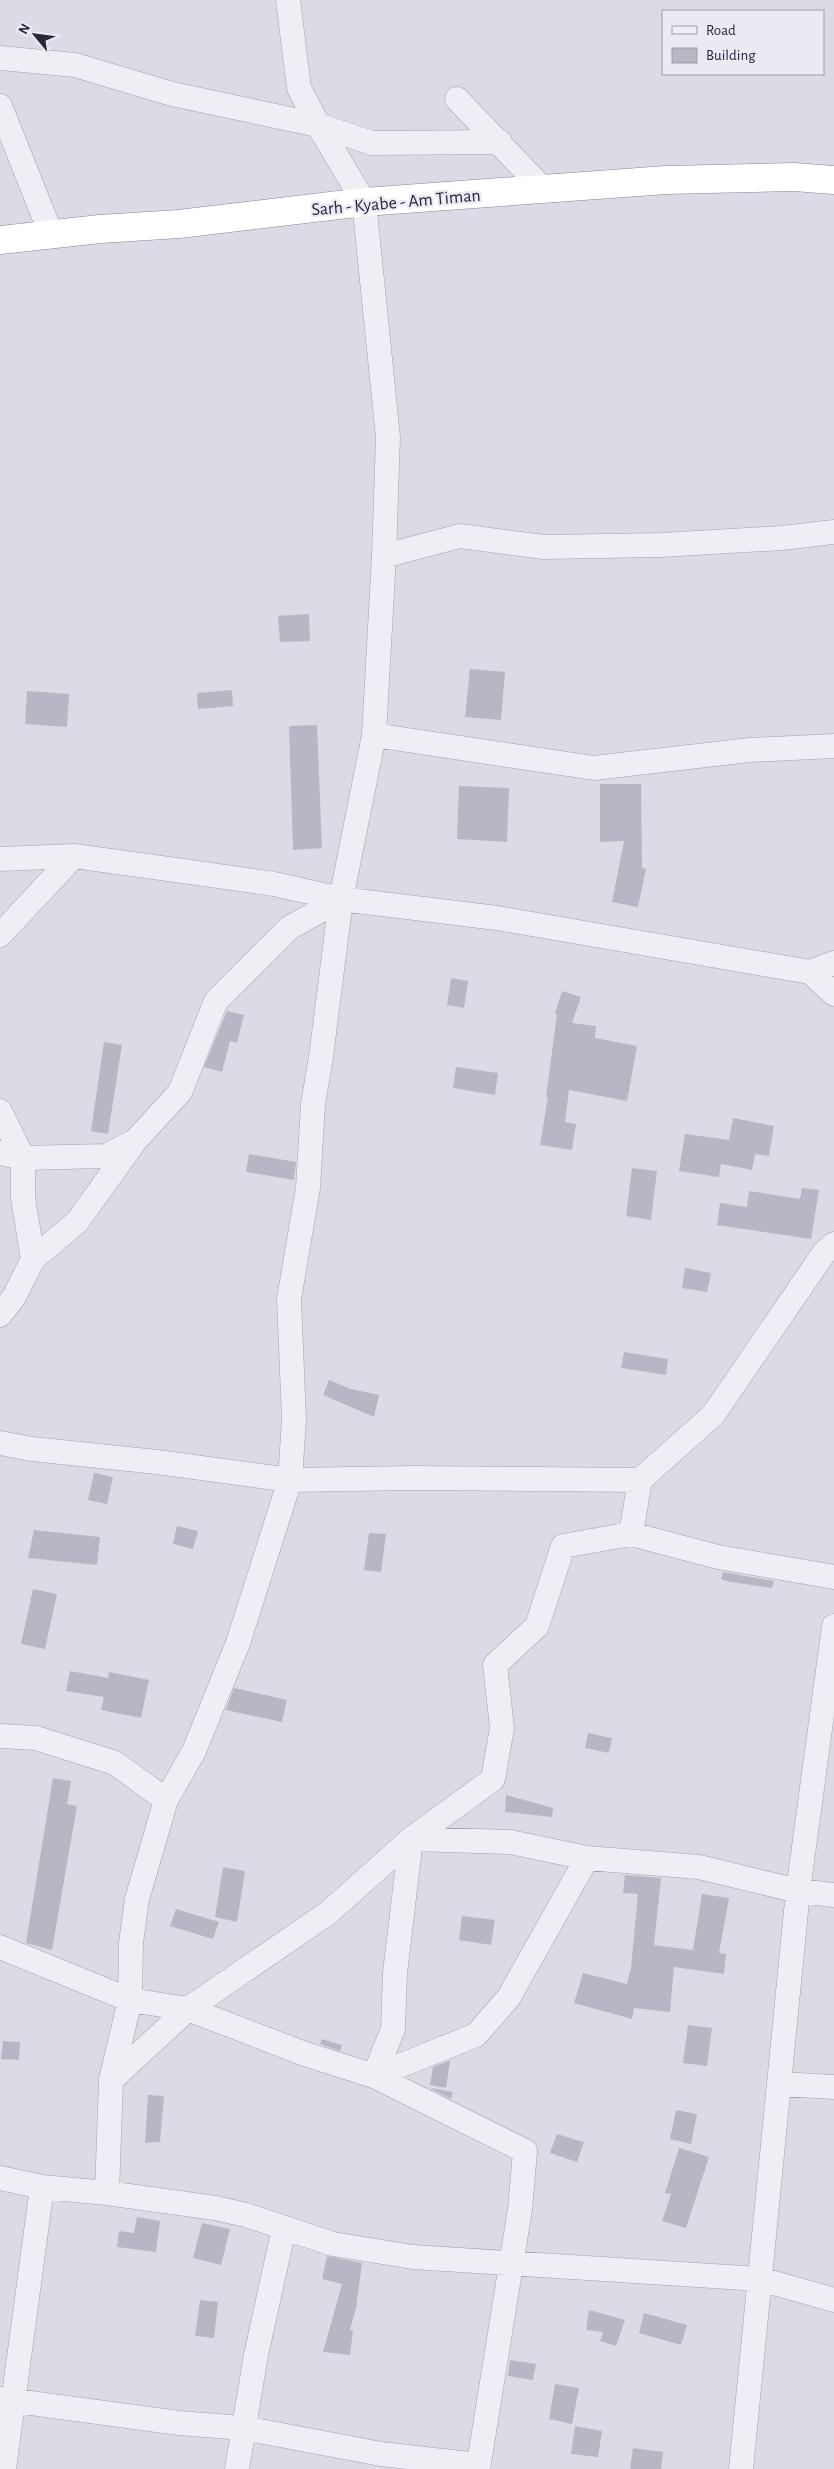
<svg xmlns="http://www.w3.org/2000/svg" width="834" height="2469" viewBox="0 0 834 2469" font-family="'Alegreya Sans',sans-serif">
  <rect width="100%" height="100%" fill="#dcdbe5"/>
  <path fill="#b7b6c5" d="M309 614 310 641 280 642 278 616Z
    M470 669 505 672 501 720 465 717Z
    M232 690 233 706 198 709 197 693Z
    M27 691 69 694 67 727 25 724Z
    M317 725 322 848 293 850 289 726Z
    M600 784H641L642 868 646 869 638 907 612 902 624 841 600 842Z
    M459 786 509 788 507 842 457 839Z
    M451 978 468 981 464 1008 447 1005Z
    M562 991 581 997 572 1023 596 1026 595 1038 637 1046 627 1101 569 1090 565 1122 576 1124 572 1150 540 1145 548 1097H546L557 1014 555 1013Z
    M227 1011 244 1015 237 1043 230 1041 222 1072 204 1067Z
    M104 1042 122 1045 108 1134 91 1131Z
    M456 1067 498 1073 495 1095 453 1088Z
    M733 1118 774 1126 769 1156 755 1154 752 1170 721 1164 719 1177 679 1171 685 1134 729 1140Z
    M249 1154 296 1162 294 1180 246 1172Z
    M632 1168 657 1171 651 1220 626 1216Z
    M802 1188 819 1190 811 1239 717 1225 720 1203 747 1207 749 1191 800 1199Z
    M685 1268 711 1273 707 1292 682 1288Z
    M624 1352 668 1359 666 1375 621 1368Z
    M329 1380 351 1389 379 1395 374 1417 323 1395Z
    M94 1473 113 1477 107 1504 88 1500Z
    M177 1526 198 1531 193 1549 173 1544Z
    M34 1530 100 1537 97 1565 28 1558Z
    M369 1533 386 1534 381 1572 364 1570Z
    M723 1572 774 1581 772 1588 730 1582 721 1579Z
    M33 1589 57 1594 45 1649 21 1644Z
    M70 1671 108 1678 109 1672 149 1680 141 1718 101 1710 104 1697 66 1691Z
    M234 1688 287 1700 282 1722 226 1710Z
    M588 1733 612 1738 609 1753 585 1748Z
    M53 1778 71 1781 67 1804 77 1806 52 1950 26 1943Z
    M506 1795 553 1808 552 1817 505 1812Z
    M223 1867 245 1871 237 1922 215 1917Z
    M625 1875 661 1878 654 1945 693 1950 702 1894 729 1898 719 1953 726 1954 724 1974 674 1967 670 2012 634 2008 632 2019 574 2003 583 1973 627 1984 631 1968 638 1894 623 1893Z
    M176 1909 219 1922 213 1939 170 1926Z
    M462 1916 495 1920 491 1945 459 1940Z
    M688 2025 712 2028 707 2066 683 2063Z
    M322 2039 342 2045 340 2051 320 2044Z
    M3 2041 20 2042 19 2060 1 2059Z
    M448 2061H450L446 2088 430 2085 433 2067Z
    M431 2088 453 2092 451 2099 431 2089Z
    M148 2095 164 2096 160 2142 145 2143Z
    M676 2110 697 2114 691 2144 670 2139Z
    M557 2134 584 2142 577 2162 550 2153Z
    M679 2148 709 2157 686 2228 662 2221 671 2194 665 2193Z
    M137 2217 160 2221 156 2252 117 2247 119 2231 134 2233Z
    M202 2223 230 2229 221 2265 193 2258Z
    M327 2256 362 2263 356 2308 350 2330 353 2331 350 2355 323 2352 342 2284 322 2279Z
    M200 2300 218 2302 214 2338 195 2336Z
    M589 2310 625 2320 616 2346 600 2341 603 2332 586 2330Z
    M644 2313 687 2325 681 2345 639 2333Z
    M510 2360 536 2364 533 2380 508 2376Z
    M555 2384 579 2388 572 2424 549 2419Z
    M575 2426 602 2431 598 2457 571 2454Z
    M633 2448 663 2452 661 2469H630Z"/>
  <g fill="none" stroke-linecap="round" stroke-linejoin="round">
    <defs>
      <path id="minor" d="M288 0 299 88 318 125 372 143 500 142
        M0 58 75 65 172 94 318 125 364 202 388 437 384 556 374 735 341 899 321 1057 313 1104 308 1188 289 1299 294 1419 290 1480 238 1643 194 1751 166 1800 137 1899 131 1943 130 2000 111 2080 107 2193
        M457 99 544 190
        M0 106 51 234
        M384 556 460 536 544 547 661 545 782 538 834 532
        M374 735 594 768 750 750 834 746
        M0 859 74 856 183 871 274 884 341 899 497 918 810 972 834 963
        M0 935 74 856
        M810 972 834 994
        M0 1111 23 1158V1198L33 1259 14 1297 0 1315
        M0 1153 23 1158 106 1156 135 1141 180 1092 216 1001 289 928 341 899
        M33 1259 77 1222 133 1144
        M0 1443 32 1449 157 1462 290 1480 413 1478 640 1480 713 1415 824 1253 834 1244
        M631 1534 640 1480
        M0 1736 36 1738 115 1763 166 1800
        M0 1947 130 2000 188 2009 305 2054 374 2076 525 2151 520 2209 478 2469
        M374 2076 393 2029 395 1973 411 1839 510 1842 587 1858 699 1867 798 1891 834 1895
        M374 2076 476 2035 509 1997 587 1858
        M111 2080 188 2009 328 1913 411 1839 493 1779 502 1728 495 1665 537 1626 563 1546 631 1534 718 1557 834 1577
        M780 2084 834 2087
        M0 2178 42 2187 107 2193 215 2208 246 2215 333 2244 413 2257 760 2279 834 2300
        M0 2399 179 2423 243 2428 381 2454 478 2465
        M4 2469 42 2187
        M237 2469 256 2355 284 2228
        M741 2469 798 1891 834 1626"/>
      <path id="highway" d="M0 240 100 229 179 224 364 202 666 180 794 177 834 180"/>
    </defs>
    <use href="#minor" stroke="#a2a1af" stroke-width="25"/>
    <use href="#highway" stroke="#84839b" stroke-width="29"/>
    <use href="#minor" stroke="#eeeef4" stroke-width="24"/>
    <use href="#highway" stroke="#fff" stroke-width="28"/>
  </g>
  <g text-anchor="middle" stroke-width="4.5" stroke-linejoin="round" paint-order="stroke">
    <g font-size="18" fill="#27263b" stroke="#ebeaf3">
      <text transform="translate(396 202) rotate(-5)" y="6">Sarh - Kyabe - Am Timan</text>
    </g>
  </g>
  <rect x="662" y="10" width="162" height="65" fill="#ebeaf3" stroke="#9d9ca9"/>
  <rect x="672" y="26" width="25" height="8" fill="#eeeef4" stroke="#9d9ca9"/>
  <text x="706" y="35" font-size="15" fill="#27263b">Road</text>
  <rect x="672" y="48" width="25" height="15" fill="#b7b6c5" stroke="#9d9ca9"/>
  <text x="706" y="60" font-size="15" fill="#27263b">Building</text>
  <g transform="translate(35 35) rotate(299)" stroke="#ebeaf3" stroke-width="4" paint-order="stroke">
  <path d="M0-4L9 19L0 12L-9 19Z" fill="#27263b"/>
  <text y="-8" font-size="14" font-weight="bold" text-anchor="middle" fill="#27263b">N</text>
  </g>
</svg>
